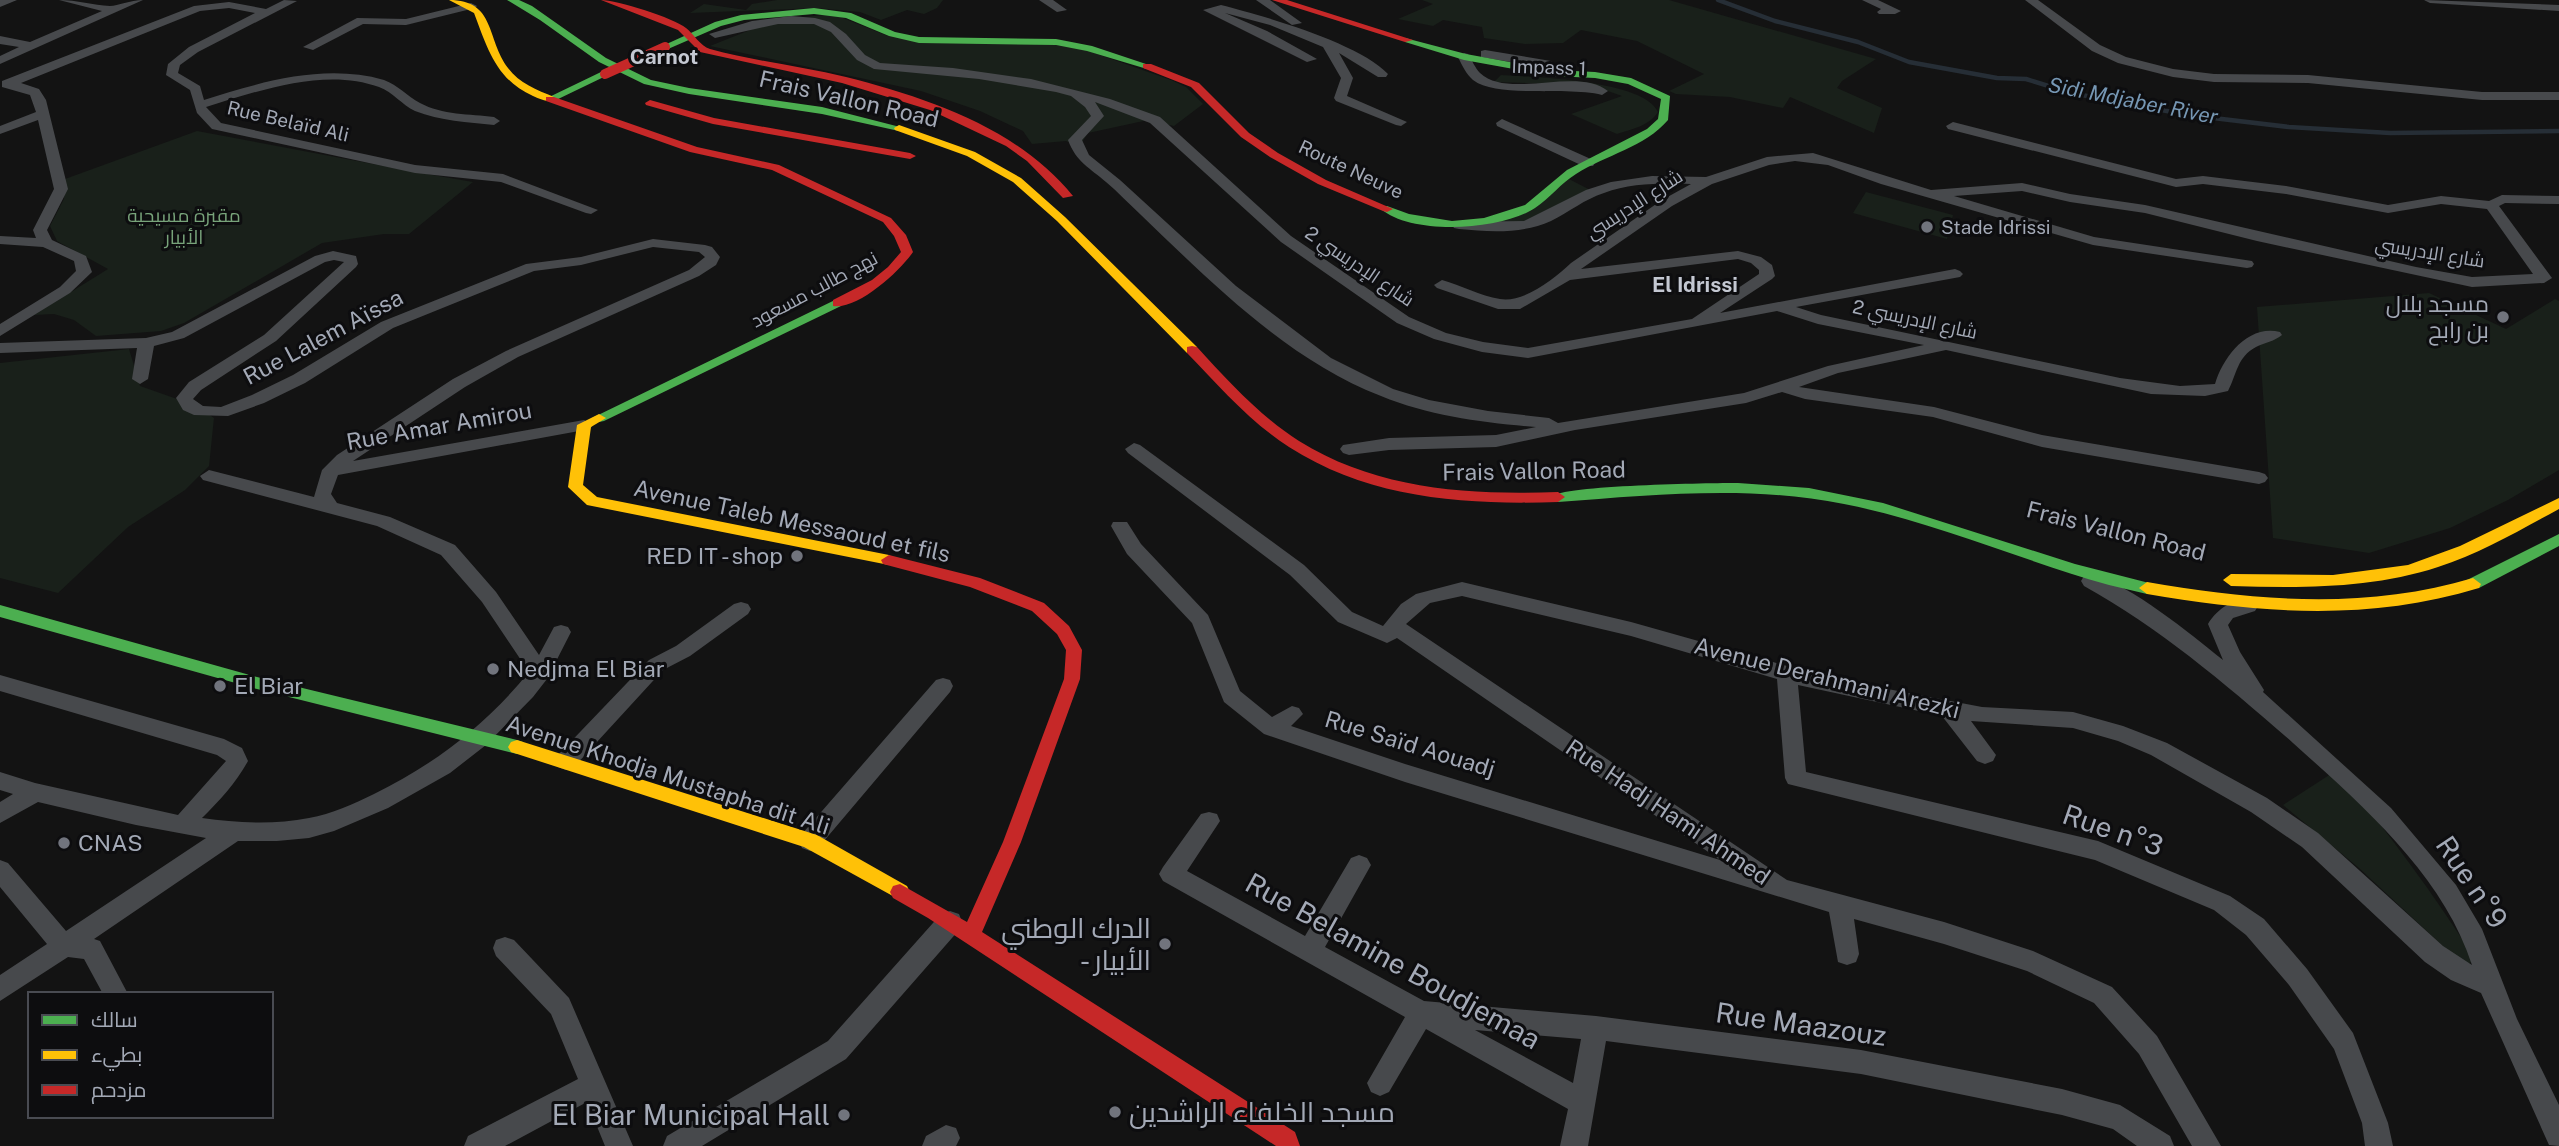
<svg xmlns="http://www.w3.org/2000/svg" width="2559" height="1146" viewBox="0 0 2559 1146" font-family="'Public Sans',Cairo,sans-serif">
  <rect width="100%" height="100%" fill="#131313"/>
  <path fill="#19201a" d="M777 0H943L937 8 924 14 907 10 881 20 860 12 817 8 690 13 704 4 746 10 752 4Z
    M1422 0H1669L1876 59 1842 81 1837 88 1882 108 1874 133 1790 97 1783 108 1730 97 1676 94 1669 91 1704 74 1637 41 1581 30 1563 43 1525 44 1484 38 1482 27 1443 20 1433 26 1398 19 1433 4Z
    M833 14 888 36 1055 45 1086 50 1171 80 1186 87 1203 104 1174 126 1148 120 1088 133 1079 147 1066 141 1032 144 1023 131 980 111 921 91 710 46 775 20Z
    M1501 75C1532 77 1644 80 1658 112 1649 126 1632 129 1617 134L1571 114 1622 96 1591 85 1494 82Z
    M197 131C289 148 381 166 473 182L409 234H384L322 243 184 323 161 331 96 336 74 320 54 314 34 315 108 269 57 241 50 226 64 199 65 179Z
    M1569 179 1594 192 1534 222 1492 225Z
    M1866 192 1953 215 1947 239 1853 213Z
    M2429 293 2506 329 2555 299 2559 301V470L2508 500 2450 528 2369 553 2273 538 2257 307Z
    M129 349 140 386 197 406 214 418 209 466 185 490 128 527 58 593 0 578V363Z
    M2337 770C2387 831 2433 893 2475 959L2467 965 2460 962 2359 868 2283 805Z"/>
  <g fill="none" stroke-linecap="round" stroke-linejoin="round">
    <path stroke="#262e36" stroke-width="4.5" d="M1718 0 1775 21 1858 42 1909 62 1997 78 2026 79 2071 93 2188 115 2289 127 2390 133 2559 131"/>
    <path fill="#47494c" fill-rule="evenodd" d="M0 0H17L0 7Z
      M59 0C77 0 93 5 110 6 118 6 130 0 143 0L0 64V56L19 47 0 44V36L30 42 102 11Z
      M284 0 297 1 198 52 180 65 178 73 200 86 204 100C261 82 324 63 384 80 398 85 407 96 420 103 442 115 470 114 494 117L500 121 494 125C468 122 440 121 415 111 402 105 393 92 379 87 325 67 258 91 206 107L221 123 415 165 503 174 598 210 591 214 586 213 501 182 415 173 212 129 197 113 190 90 166 75 168 64 189 47 255 13 229 8 200 11 21 83 39 89 46 100 68 189 47 230 52 240 86 256 92 272 70 293 0 336V324L60 287 76 271 74 261 43 247 0 244V236L36 238 33 230 54 189 38 120 0 134V126L36 112 30 95 2 87V81L194 6 229 2 266 9Z
      M1039 0H1053L1067 10 1057 12Z
      M1256 0H1270L1302 23 1292 25Z
      M1862 0H1878L1901 11 1895 14H1879L1877 12 1881 9Z
      M2025 0H2038L2100 45 2126 57 2173 69 2214 74 2308 75 2482 92H2559V100H2482L2308 83 2214 82 2173 77 2118 63 2092 51Z
      M2424 0 2559 5V11L2430 3Z
      M471 3 477 6 475 8 406 25 363 24 313 50 303 47 357 18 406 19Z
      M1221 5C1264 16 1359 43 1388 74L1386 77H1378L1339 53 1353 78 1347 96 1407 122 1401 126 1396 125 1336 101 1334 98 1341 78 1323 47 1270 25 1225 13 1267 31 1317 59 1307 62 1203 10Z
      M791 16 815 18 830 22 846 34 865 55 880 63 953 68 1031 79 1110 99 1160 117 1291 236 1409 317 1446 333 1483 342 1528 348 1692 319 1759 274V270L1751 263 1738 259 1570 280 1520 309H1498L1437 288 1434 285 1442 280C1461 285 1480 296 1500 299 1524 303 1554 279 1571 263L1662 200 1691 184C1662 183 1631 183 1604 193 1585 199 1569 212 1551 221 1522 234 1490 232 1459 229L1454 228 1452 225 1454 222 1524 221 1586 190 1611 182 1652 176 1706 177 1767 157 1813 153 1931 190 2022 183 2070 194 2145 205 2416 267 2472 277 2533 274 2487 209 2441 204 2388 213 2286 194 2203 184 2176 187 1948 129 1946 126 1953 122 2176 179 2203 176 2286 186 2388 205 2441 196 2489 201 2502 195 2559 196V204L2505 203 2499 206 2552 278 2544 283 2472 287 2257 241 2145 213 2070 202 2022 191 1954 196 2094 237 2252 261 2254 264 2252 267 2247 268 2093 245 1881 184 1828 165 1795 161 1769 165 1712 184 1672 206 1581 269 1738 251 1761 257 1772 265 1775 276 1772 279 1720 313 1955 269 1960 271 1963 274 1960 277 1796 307 1821 315 2120 378 2180 386 2215 384C2223 357 2248 324 2280 332L2282 335C2275 341 2264 343 2256 347 2237 357 2237 374 2228 391L2205 396 2151 394 1946 350 1838 373 1799 387 1934 407 2042 435 2259 472 2265 474 2268 478 2265 482 2259 484 2042 447 1933 417 1805 399 1782 392 1746 403 1575 430 1496 447 1389 450 1349 455 1343 453 1340 449 1343 445 1389 438 1496 435 1536 427C1484 423 1430 416 1381 396 1288 360 1212 283 1141 215 1129 204 1118 192 1106 182 1090 168 1076 162 1068 140L1091 116 1085 107 1071 96 1056 92 979 79 874 69 857 60 831 32 814 24H778L715 38 709 34 752 21ZM1095 102 1150 123 1281 242 1397 323 1434 339 1482 352 1528 358 1777 311 1818 324 1924 345 1828 366 1744 393 1558 423 1549 418 1488 411 1429 400 1393 389 1331 358 1236 286 1120 180 1089 155 1082 140 1104 116Z
      M1485 50 1551 61 1561 67 1557 76 1553 77 1547 73 1548 68 1481 57V51Z
      M1464 53 1468 54C1472 60 1475 68 1480 73 1509 100 1577 66 1608 91L1602 95C1568 86 1498 99 1473 80 1466 74 1462 65 1458 57Z
      M1502 119 1593 160 1595 163 1593 166H1583L1497 126 1496 123Z
      M653 239 705 245 712 247 720 257 716 265 699 276 518 357 465 387 353 461 584 420 593 425 590 429 338 475 331 494 337 503 390 517 455 545 496 592 539 655 554 627 561 625 568 627 571 632 547 679 533 697 486 745 450 773 388 808 334 831 309 838 277 841H238L94 939 100 941 128 994H103L84 959 68 957 0 1001V975L47 944 0 887V860L8 863 66 931 206 838 136 825 38 802 0 823V802L13 794 0 790V772L35 783 178 815 226 761 217 755 0 691V675L224 739 242 748 248 761C236 783 220 800 202 818 237 823 274 825 309 818 332 814 353 804 374 794 435 764 486 725 529 672L482 602 441 555 377 526 203 480 200 476 209 470 314 497 322 470 337 455 453 379 506 351 689 270 705 257 699 252 653 247 581 265 534 271 393 328 305 383 264 403 228 416 194 415 183 410 176 398 189 382 264 335 344 262 334 260 325 262 184 338 154 346 148 379 140 384 132 379 137 348 0 353V343L146 338 172 332 315 256 333 251 356 256 358 264 356 267 276 341 201 390 193 399 203 406 221 407 252 395 293 375 381 322 526 264 581 257Z
      M1134 443 1140 445 1304 565 1352 612 1383 626 1401 604 1416 594 1462 582 1631 622 1787 666 1872 686 1982 707 2073 712 2123 726 2167 743 2267 798 2318 833 2443 946 2472 965C2443 875 2362 805 2293 743 2227 685 2161 629 2084 586L2081 581 2084 576 2091 574C2133 586 2189 633 2223 660L2208 624C2217 609 2236 595 2255 601L2258 606 2255 611 2233 618 2228 625 2240 652 2264 690 2263 692 2391 808 2456 885 2482 929 2517 1019 2559 1105V1146L2549 1145 2481 993 2451 980 2425 962 2302 847 2251 812 2151 755 2118 741 2073 728 1971 721 1996 755 1993 761 1985 764 1977 761 1942 716 1798 685 1806 772 2098 841 2230 896 2264 919 2307 969 2353 1033 2388 1123 2393 1146H2365L2362 1123 2334 1049 2289 985 2246 935 2214 910 2095 860 1788 784 1785 778 1777 679 1631 636 1462 596 1430 603 1406 624 1787 880 1944 922 2033 951 2112 987 2157 1036 2221 1146H2192L2139 1054 2094 1003 2027 971 1944 944 1854 919 1859 954 1856 962 1847 965 1838 962 1829 912 1405 782 1264 734 1224 702 1192 623 1127 554 1111 526 1113 522H1127L1141 544 1208 615 1240 691 1272 717 1292 706 1299 708 1303 714 1291 726 1405 764 1720 860 1397 638 1387 643 1338 622 1290 575 1128 453 1125 449Z
      M741 602 748 604 751 609 748 614 690 656 663 670 574 767 566 770 558 767 555 761 558 755 649 660 676 646 734 604Z
      M943 678 950 680 953 686 950 692 818 848 810 851 802 848 799 841 802 834 936 680Z
      M1209 812 1217 814 1220 821 1187 871 1305 936 1351 858 1359 855 1367 858 1371 865 1325 947 1424 1001 1596 1016 1861 1050 2062 1089 2120 1105 2170 1136 2174 1146H2137L2113 1129 2062 1115 1861 1074 1606 1041 1588 1146H1560L1568 1109 1426 1029 1389 1092 1380 1096 1371 1092 1367 1083 1405 1017 1163 881 1159 874 1163 867 1201 814ZM1475 1030 1581 1039 1573 1083Z
      M950 911 959 914 962 922 959 930 846 1059 702 1146H663L667 1136 828 1041 941 914Z
      M505 937 514 940 569 998 633 1146H605L587 1102 505 1146H464L468 1136 578 1079 551 1014 496 956 493 948 496 940Z
      M946 1125 956 1128 960 1138 956 1146H922L926 1136Z"/>
    <path fill="#4caf50" fill-rule="evenodd" d="M507 0H519L532 6 606 58 651 80 689 88 822 107 904 128 899 131 822 114 689 94 644 84 599 62 540 20Z
      M814 8 851 13 895 32 919 37 1056 39 1092 46 1152 66 1147 69 1087 51 1056 45 919 43 889 36 846 18 814 14 744 20 721 26 668 49 660 47 715 22 741 15Z
      M1405 38 1466 54 1553 70 1595 72 1631 78 1670 96 1668 120C1645 147 1606 155 1576 174 1561 183 1550 198 1535 208 1503 230 1412 236 1381 209L1387 206 1409 214 1452 221 1484 218 1525 205 1567 170 1647 129 1658 119 1661 99 1628 84 1595 78 1553 76 1464 60 1405 42Z
      M601 72 610 74 554 101 545 99Z
      M837 299 841 300V306L604 421 599 422 592 418Z
      M1738 483 1809 488 1883 503 2075 564 2153 584 2155 588 2147 594 2109 585C2020 560 1935 522 1844 504 1750 485 1653 495 1558 502L1551 497C1561 485 1712 483 1738 483Z
      M2559 534V546L2479 588H2467L2465 584 2467 580Z
      M0 605 257 677 517 740 523 742 526 747 523 752 517 754 257 689 0 617Z"/>
    <path fill="#ffc107" fill-rule="evenodd" d="M449 0C496 0 486 39 508 68 519 83 537 90 554 97V101C546 102 540 99 533 96 496 80 487 47 474 13Z
      M899 125 975 152 1021 178 1065 217 1197 347V353H1187L1057 221 1013 182 967 156 895 130 894 128Z
      M599 414 606 418 591 427 583 485 597 497 889 555 897 560 889 565 587 505 568 487 577 425Z
      M2559 498V509C2520 530 2481 553 2438 567 2371 589 2301 588 2231 586L2223 580 2231 574 2333 575 2408 565 2460 546Z
      M2473 578 2481 584 2479 588C2367 622 2260 613 2147 594L2139 588 2147 582C2256 601 2366 610 2473 578Z
      M517 740 817 835 907 886 910 892 907 898 900 900 804 847 511 752 508 747 511 742Z"/>
    <path fill="#c62828" fill-rule="evenodd" d="M601 0C617 0 674 18 686 28 694 34 700 46 710 49 754 61 801 66 846 77 928 98 1018 128 1073 196L1063 198 1027 161 1006 146 930 110 842 83 700 52 678 30Z
      M1272 0H1287L1413 40 1405 42Z
      M1143 64H1151L1199 83 1249 133 1278 153 1326 180 1393 209 1387 212 1383 211 1318 184 1270 157 1241 137 1191 87 1143 68Z
      M546 97H554L697 147 779 165 891 218 906 235 913 252C900 271 858 310 833 306V300L872 280 888 267 901 252 894 236 883 222 772 170 690 152 546 101Z
      M650 100 714 118 910 153 916 156 910 159 713 124 646 105 645 103Z
      M1192 346 1197 347C1228 381 1260 416 1299 441 1378 490 1468 495 1558 492L1565 497 1558 502C1465 505 1370 499 1289 447 1250 422 1219 386 1187 353V347Z
      M889 555 980 578 1044 603 1069 626 1082 650 1080 679 1021 842 982 932 1295 1132 1300 1146H1276L928 918 893 898 890 892 893 886 900 884 967 922 1003 842 1064 679 1066 650 1057 634 1032 611 970 587 883 564 881 560Z"/>
    <path stroke="#c62828" stroke-width="10" d="M605 74 665 47"/>
  </g>
  <g fill="#71747d" stroke="#0d0d0f" stroke-width="2.5">
    <circle cx="1927" cy="227" r="7"/>
    <circle cx="2503" cy="317" r="7"/>
    <circle cx="797" cy="556" r="7"/>
    <circle cx="493" cy="669" r="7"/>
    <circle cx="220" cy="686" r="7"/>
    <circle cx="64" cy="843" r="7"/>
    <circle cx="1165" cy="944" r="7"/>
    <circle cx="1115" cy="1112" r="7"/>
    <circle cx="844" cy="1115" r="7"/>
  </g>
  <g text-anchor="middle" stroke-width="6" stroke-linejoin="round" paint-order="stroke">
    <g font-size="19" fill="#a3a9b6" stroke="#0d0d0f">
      <text transform="translate(1549 67) rotate(2)" y="7">Impass 1</text>
      <text transform="translate(288 121) rotate(13)" y="7">Rue Belaïd Ali</text>
      <text transform="translate(1351 169) rotate(25)" y="7">Route Neuve</text>
      <text transform="translate(1634 204) rotate(-33)" y="7">شارع الإدريسي</text>
      <text transform="translate(2430 252) rotate(9)" y="7">شارع الإدريسي</text>
      <text transform="translate(1360 266) rotate(34)" y="7">شارع الإدريسي 2</text>
      <text transform="translate(814 289) rotate(-28)" y="7">نهج طالب مسعود</text>
      <text transform="translate(1915 319) rotate(12)" y="7">شارع الإدريسي 2</text>
    </g>
    <g font-size="19" fill="#78a37a" stroke="#0d0d0f">
      <text x="184" y="222">مقبرة مسيحية<tspan x="184" dy="22">الأبيار</tspan></text>
    </g>
    <g font-size="19" fill="#a3a9b6" stroke="#0d0d0f" text-anchor="start">
      <text x="1941" y="234">Stade Idrissi</text>
    </g>
    <g font-size="21" font-weight="bold" fill="#c4c8d2" stroke="#0d0d0f">
      <text x="664" y="64">Carnot</text>
    </g>
    <g font-size="21" font-style="italic" fill="#7697b4" stroke="#0d0d0f">
      <text transform="translate(2133 101) rotate(11)" y="7">Sidi Mdjaber River</text>
    </g>
    <g font-size="21" font-weight="bold" fill="#c4c8d2" stroke="#0d0d0f">
      <text x="1695" y="292">El Idrissi</text>
    </g>
    <g font-size="23" fill="#a3a9b6" stroke="#0d0d0f">
      <text transform="translate(849 99) rotate(13)" y="8">Frais Vallon Road</text>
      <text transform="translate(323 337) rotate(-28)" y="8">Rue Lalem Aïssa</text>
      <text transform="translate(439 426) rotate(-10)" y="8">Rue Amar Amirou</text>
      <text transform="translate(1534 471) rotate(-1)" y="8">Frais Vallon Road</text>
      <text transform="translate(792 521) rotate(12)" y="8">Avenue Taleb Messaoud et fils</text>
      <text transform="translate(2116 531) rotate(14)" y="8">Frais Vallon Road</text>
      <text transform="translate(1827 678) rotate(14)" y="8">Avenue Derahmani Arezki</text>
      <text transform="translate(1410 744) rotate(17)" y="8">Rue Saïd Aouadj</text>
      <text transform="translate(668 775) rotate(18)" y="8">Avenue Khodja Mustapha dit Ali</text>
      <text transform="translate(1668 812) rotate(34)" y="8">Rue Hadj Hami Ahmed</text>
    </g>
    <g font-size="23" fill="#a3a9b6" stroke="#0d0d0f" text-anchor="start">
      <text x="2489" y="312" text-anchor="end">مسجد بلال<tspan x="2489" dy="26">بن رابح</tspan></text>
      <text x="783" y="564" text-anchor="end">RED IT - shop</text>
      <text x="507" y="677">Nedjma El Biar</text>
      <text x="234" y="694">El Biar</text>
      <text x="78" y="851">CNAS</text>
    </g>
    <g font-size="28" fill="#a3a9b6" stroke="#0d0d0f">
      <text transform="translate(2113 830) rotate(19)" y="10">Rue n°3</text>
      <text transform="translate(2472 882) rotate(56)" y="10">Rue n°9</text>
      <text transform="translate(1393 961) rotate(29)" y="10">Rue Belamine Boudjemaa</text>
      <text transform="translate(1801 1024) rotate(8)" y="10">Rue Maazouz</text>
    </g>
    <g font-size="28" fill="#a3a9b6" stroke="#0d0d0f" text-anchor="end">
      <text x="1151" y="938">الدرك الوطني<tspan x="1151" dy="32">- الأبيار</tspan></text>
      <text x="1129" y="1122" text-anchor="start">مسجد الخلفاء الراشدين</text>
      <text x="830" y="1125">El Biar Municipal Hall</text>
    </g>
  </g>
  <rect x="28" y="992" width="245" height="126" fill="#0d0d0f" stroke="#494b52" stroke-width="2"/>
  <rect x="42" y="1015" width="35" height="10" fill="#4caf50" stroke="#494b52" stroke-width="2"/>
  <text x="91" y="1027" font-size="21" fill="#a3a9b6">سالك</text>
  <rect x="42" y="1050" width="35" height="10" fill="#ffc107" stroke="#494b52" stroke-width="2"/>
  <text x="91" y="1062" font-size="21" fill="#a3a9b6">بطيء</text>
  <rect x="42" y="1085" width="35" height="10" fill="#c62828" stroke="#494b52" stroke-width="2"/>
  <text x="91" y="1097" font-size="21" fill="#a3a9b6">مزدحم</text>
</svg>
